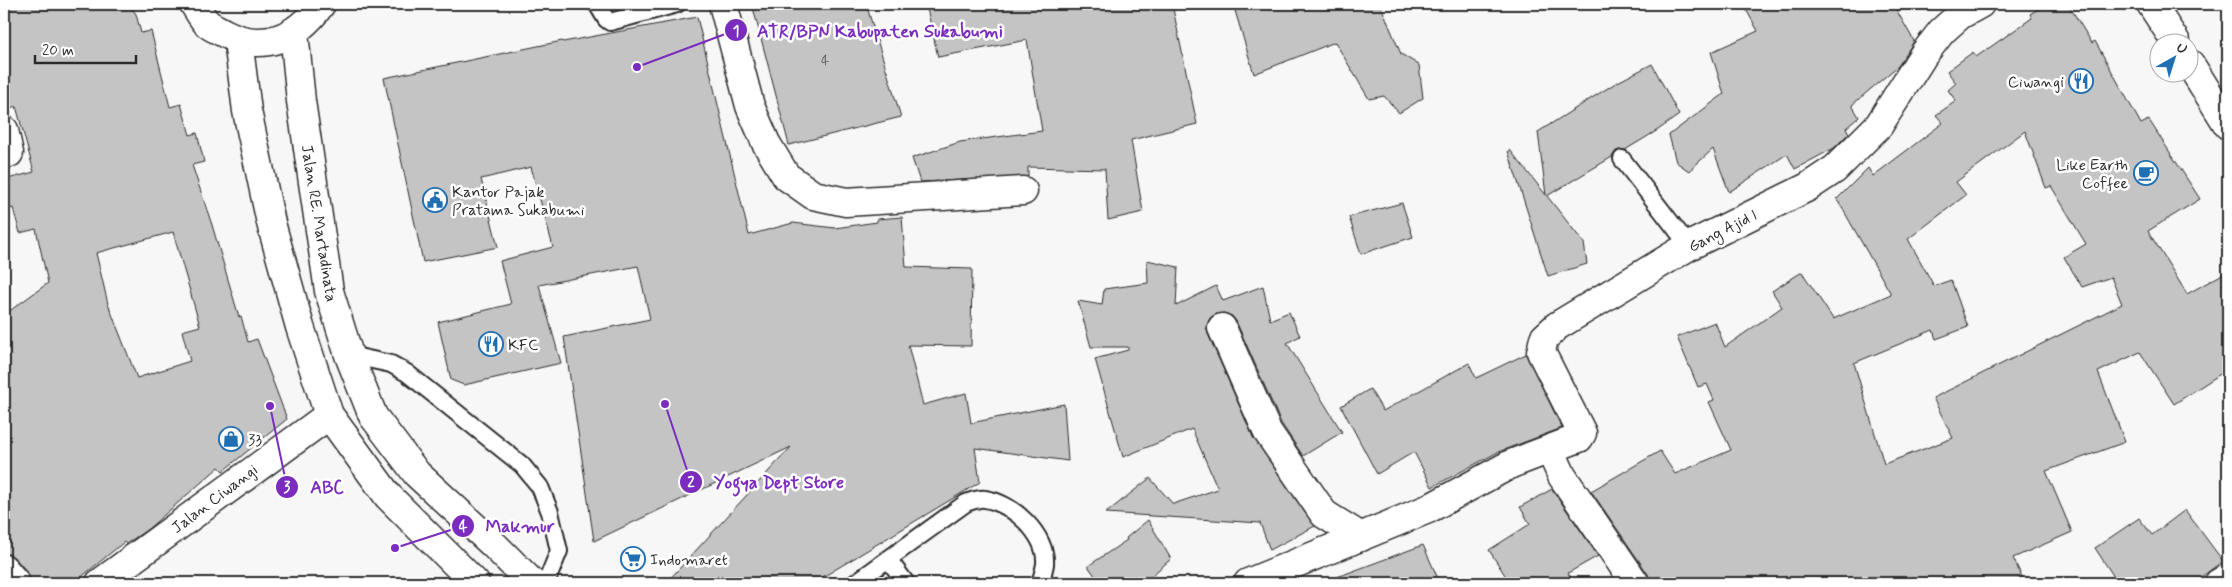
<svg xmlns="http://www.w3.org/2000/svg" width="2232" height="587" viewBox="0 0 2232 587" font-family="Mynerve,sans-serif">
  <rect width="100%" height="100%" fill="#f7f7f7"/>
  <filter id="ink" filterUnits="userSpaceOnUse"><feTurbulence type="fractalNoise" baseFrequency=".02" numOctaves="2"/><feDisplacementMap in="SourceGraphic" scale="10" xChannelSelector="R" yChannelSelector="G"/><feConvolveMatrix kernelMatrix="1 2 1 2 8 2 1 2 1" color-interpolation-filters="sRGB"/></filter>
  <g filter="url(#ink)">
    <path fill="#c4c4c4" stroke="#2b2b2b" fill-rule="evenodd" d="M4 4H129L136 14 141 33 151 31 170 107 181 104 190 135 197 133 204 162 192 165 212 225 239 317 241 316 248 342 257 339 287 419 223 471 219 467 148 529 126 544 124 542 74 583H31L28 573 16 559 10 554H4V315L48 283 36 229 20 233 13 208 4 210V180L34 172 16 106 10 108 4 82 8 81 4 61ZM173 232 200 326 182 331 190 361 137 378 108 304 96 253Z
      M752 4H866L901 117 789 145Z
      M926 4H1172L1197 124 1131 140 1143 212 1108 220 1105 169 1028 167V177L920 182 912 158 960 142 1042 131 1027 40 938 57Z
      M1233 4H1380L1401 54 1419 65 1423 98 1399 113 1384 96 1369 99 1335 42 1254 74Z
      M1743 4H1893L1914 41 1899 65 1852 105 1859 117 1846 128 1849 133 1834 148 1795 169 1787 154 1729 192 1713 149 1689 171 1676 162 1669 135 1724 94 1711 52 1758 31Z
      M2046 4H2068L2092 43 2095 41 2141 124 2149 120 2200 199 2148 231 2187 294 2228 271V369L2174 404 2140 352 2098 372 2125 442 2046 471 2072 532 2013 558 2025 583H1650L1648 574 1591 491 1660 451 1675 474 1731 450 1709 402 1714 400 1707 384 1698 387 1677 337 1715 322 1725 347 1782 307 1772 291 1802 272 1833 319 1891 294 1837 199 1868 168 1873 176 1943 123 1936 115 1956 101 1948 90 1956 83 1947 71 1973 52 1976 57 2032 18 2030 14ZM2025 131 2046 188 2051 186 2086 244 2064 257 2082 287 2111 277 2122 304 1933 398 1953 438 1884 464 1854 363 1933 330 1936 339 1968 327 1951 280 1934 286 1908 239 1966 195 1956 182Z
      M697 17 749 235 793 223 835 228 877 222V219L902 217 906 267 972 269 971 346 908 345 923 405 966 393 971 423 1064 404 1068 461 975 448 980 482 813 583H666L791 447 594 541 564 337 650 319 638 266 539 285 561 363 464 385 451 380 438 322 511 304 500 261 553 247 531 167 481 179 498 247 423 262 384 78 562 41 563 42Z
      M1652 64 1679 115 1658 130 1625 150 1616 151 1612 157 1547 196 1584 243 1587 264 1548 276 1508 151 1510 150 1546 195 1538 132 1614 84Z
      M1402 203 1413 237 1361 254 1349 217Z
      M1147 260 1178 267 1176 306 1216 286 1223 301 1263 286 1270 320 1289 312 1300 336 1287 343 1342 432 1303 456 1281 423 1236 321 1232 316 1224 313 1216 314 1210 318 1206 327 1208 334 1253 437 1315 526 1270 550 1260 523 1106 513 1150 478 1173 504 1218 489 1192 429 1123 457 1095 359 1128 350V347H1091L1078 301 1102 305 1104 289 1148 283Z
      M1526 354 1562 428 1498 452 1432 487 1414 452 1377 474 1341 406 1370 389 1383 411 1469 363 1476 378Z
      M1552 489 1598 556 1568 573 1574 583H1510L1489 550 1530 524 1520 507Z
      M2185 510 2223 561 2193 583H2118L2095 548 2139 518 2152 535Z
      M1148 520 1171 559 1143 583H1100L1088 566 1127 540 1126 538Z
      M1423 545 1440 583H1330L1329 580Z"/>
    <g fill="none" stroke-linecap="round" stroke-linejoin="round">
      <defs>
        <path id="lane" d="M597 4 606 19 610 22 677 4
          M1622 159 1689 246
          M349 355 391 364 407 373 522 465 540 487 550 512 559 551 546 583
          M888 559 906 583
          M855 583 966 503C972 501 979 498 985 499 1013 503 1047 535 1045 564 1044 570 1042 577 1040 583"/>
        <path id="street" d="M723 4 750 106 766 143 786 176 813 195 846 202 1023 191
          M4 130 9 153
          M1222 328 1267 431 1324 514 1361 537
          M1550 449 1579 438 1582 433 1541 352 1544 338 1557 326 1689 246 1808 187 1835 169 1879 125 1924 54 1942 31 1960 15 1980 4
          M4 569 16 583
          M100 583 329 415
          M1248 583 1428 509 1511 464 1550 449 1562 476 1635 583
          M2219 583 2228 578"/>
        <path id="secondary" d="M194 4C198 10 202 18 207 23 211 27 219 30 224 33 263 53 297 38 321 4
          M2151 4 2176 42
          M294 32 301 101 329 291 349 355 373 416 417 474 494 545 532 583
          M238 40 247 111 271 223 300 327 329 415 388 496 475 583
          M2190 64 2228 125"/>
      </defs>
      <use href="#lane" stroke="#2b2b2b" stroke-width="20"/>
      <use href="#street" stroke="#2b2b2b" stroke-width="31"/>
      <use href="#secondary" stroke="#2b2b2b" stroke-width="31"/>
      <use href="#lane" stroke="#fff" stroke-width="16"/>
      <use href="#street" stroke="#fff" stroke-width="28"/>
      <use href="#secondary" stroke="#fff" stroke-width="28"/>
    </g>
  </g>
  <defs>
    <symbol id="restaurant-ring" viewBox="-11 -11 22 22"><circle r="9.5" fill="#fff" stroke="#1f6fb2" stroke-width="1.5"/><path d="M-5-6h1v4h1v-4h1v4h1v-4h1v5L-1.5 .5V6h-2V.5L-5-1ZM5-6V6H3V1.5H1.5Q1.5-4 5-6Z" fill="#1f6fb2"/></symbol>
    <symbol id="cafe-ring" viewBox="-11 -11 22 22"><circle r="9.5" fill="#fff" stroke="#1f6fb2" stroke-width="1.5"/><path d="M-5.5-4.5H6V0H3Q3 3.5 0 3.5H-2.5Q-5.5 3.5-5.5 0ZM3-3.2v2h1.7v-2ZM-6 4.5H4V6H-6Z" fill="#1f6fb2"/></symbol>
    <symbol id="civic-ring" viewBox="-11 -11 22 22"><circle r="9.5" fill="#fff" stroke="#1f6fb2" stroke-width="1.5"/><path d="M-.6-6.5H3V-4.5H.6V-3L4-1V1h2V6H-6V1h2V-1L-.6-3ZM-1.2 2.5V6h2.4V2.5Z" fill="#1f6fb2"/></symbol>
    <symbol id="shop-ring" viewBox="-11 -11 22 22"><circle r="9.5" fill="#fff" stroke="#1f6fb2" stroke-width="1.5"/><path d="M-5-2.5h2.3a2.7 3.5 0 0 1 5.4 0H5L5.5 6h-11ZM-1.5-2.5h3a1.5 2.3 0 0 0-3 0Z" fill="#1f6fb2"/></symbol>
    <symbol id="supermarket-ring" viewBox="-11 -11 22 22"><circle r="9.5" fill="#fff" stroke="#1f6fb2" stroke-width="1.5"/><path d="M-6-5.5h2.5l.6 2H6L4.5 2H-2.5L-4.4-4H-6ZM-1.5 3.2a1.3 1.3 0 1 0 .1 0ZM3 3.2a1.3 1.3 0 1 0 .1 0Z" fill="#1f6fb2"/></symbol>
  </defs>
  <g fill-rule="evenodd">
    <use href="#restaurant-ring" x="2067" y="67" width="28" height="28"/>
    <use href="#cafe-ring" x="2132" y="159" width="28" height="28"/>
    <use href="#civic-ring" x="421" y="186" width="28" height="28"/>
    <use href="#restaurant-ring" x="477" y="330" width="28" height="28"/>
    <use href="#shop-ring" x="217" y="425" width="28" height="28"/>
    <use href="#supermarket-ring" x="619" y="545" width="28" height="28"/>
  </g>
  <g text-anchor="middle" stroke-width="5" stroke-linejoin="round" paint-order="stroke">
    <g font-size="14" fill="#515151">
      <text x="825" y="65">4</text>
    </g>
    <g font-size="16" fill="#2b2b2b" stroke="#fff" text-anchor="start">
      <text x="2064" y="87" text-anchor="end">Ciwangi</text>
      <text x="2128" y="170" text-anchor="end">Like Earth<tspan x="2128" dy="18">Coffee</tspan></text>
      <text x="452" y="197">Kantor Pajak<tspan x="452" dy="18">Pratama Sukabumi</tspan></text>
      <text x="508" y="350">KFC</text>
      <text x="248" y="445">33</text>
      <text x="650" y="565">Indomaret</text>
    </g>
    <g font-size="16" fill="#2b2b2b" stroke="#fff">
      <text transform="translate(320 223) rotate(81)" y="6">Jalan RE. Martadinata</text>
      <text transform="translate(1722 230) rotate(-27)" y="6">Gang Ajid l</text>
      <text transform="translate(214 498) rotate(-37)" y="6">Jalan Ciwangi</text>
    </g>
  </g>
  <path fill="none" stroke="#7b2cbf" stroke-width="2" d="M637 67L736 30M665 404L691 482M270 406L287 487M395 548L463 526"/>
  <g fill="#7b2cbf" stroke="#fff" stroke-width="2">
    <circle cx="637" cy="67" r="5"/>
    <circle cx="665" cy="404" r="5"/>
    <circle cx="270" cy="406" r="5"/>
    <circle cx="395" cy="548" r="5"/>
    <circle cx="736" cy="30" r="12"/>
    <circle cx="691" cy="482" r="12"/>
    <circle cx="287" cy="487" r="12"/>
    <circle cx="463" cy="526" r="12"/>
  </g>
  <g font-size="15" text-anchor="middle" font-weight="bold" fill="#fff">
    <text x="736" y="36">1</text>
    <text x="691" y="487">2</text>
    <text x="287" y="492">3</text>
    <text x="463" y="531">4</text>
  </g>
  <g font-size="18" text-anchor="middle" font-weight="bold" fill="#7b2cbf" stroke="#fff" stroke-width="5" stroke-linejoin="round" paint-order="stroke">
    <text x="880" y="37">ATR/BPN Kabupaten Sukabumi</text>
    <text x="779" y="488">Yogya Dept Store</text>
    <text x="327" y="493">ABC</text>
    <text x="520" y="532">Makmur</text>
  </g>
  <rect width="2232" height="587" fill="none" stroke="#fff" stroke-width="20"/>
  <rect x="10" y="10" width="2212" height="567" fill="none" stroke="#2b2b2b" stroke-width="2" filter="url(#ink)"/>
  <g transform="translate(2174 58) rotate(39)"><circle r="24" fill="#ffffff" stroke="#aaaaaa"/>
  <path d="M0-4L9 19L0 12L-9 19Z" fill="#1f6fb2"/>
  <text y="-8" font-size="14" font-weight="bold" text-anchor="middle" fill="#2b2b2b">U</text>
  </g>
  <path d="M35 55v8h101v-8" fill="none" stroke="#2b2b2b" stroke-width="2.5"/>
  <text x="42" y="55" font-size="15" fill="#2b2b2b" stroke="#ffffff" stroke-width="4" paint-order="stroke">20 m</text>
</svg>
